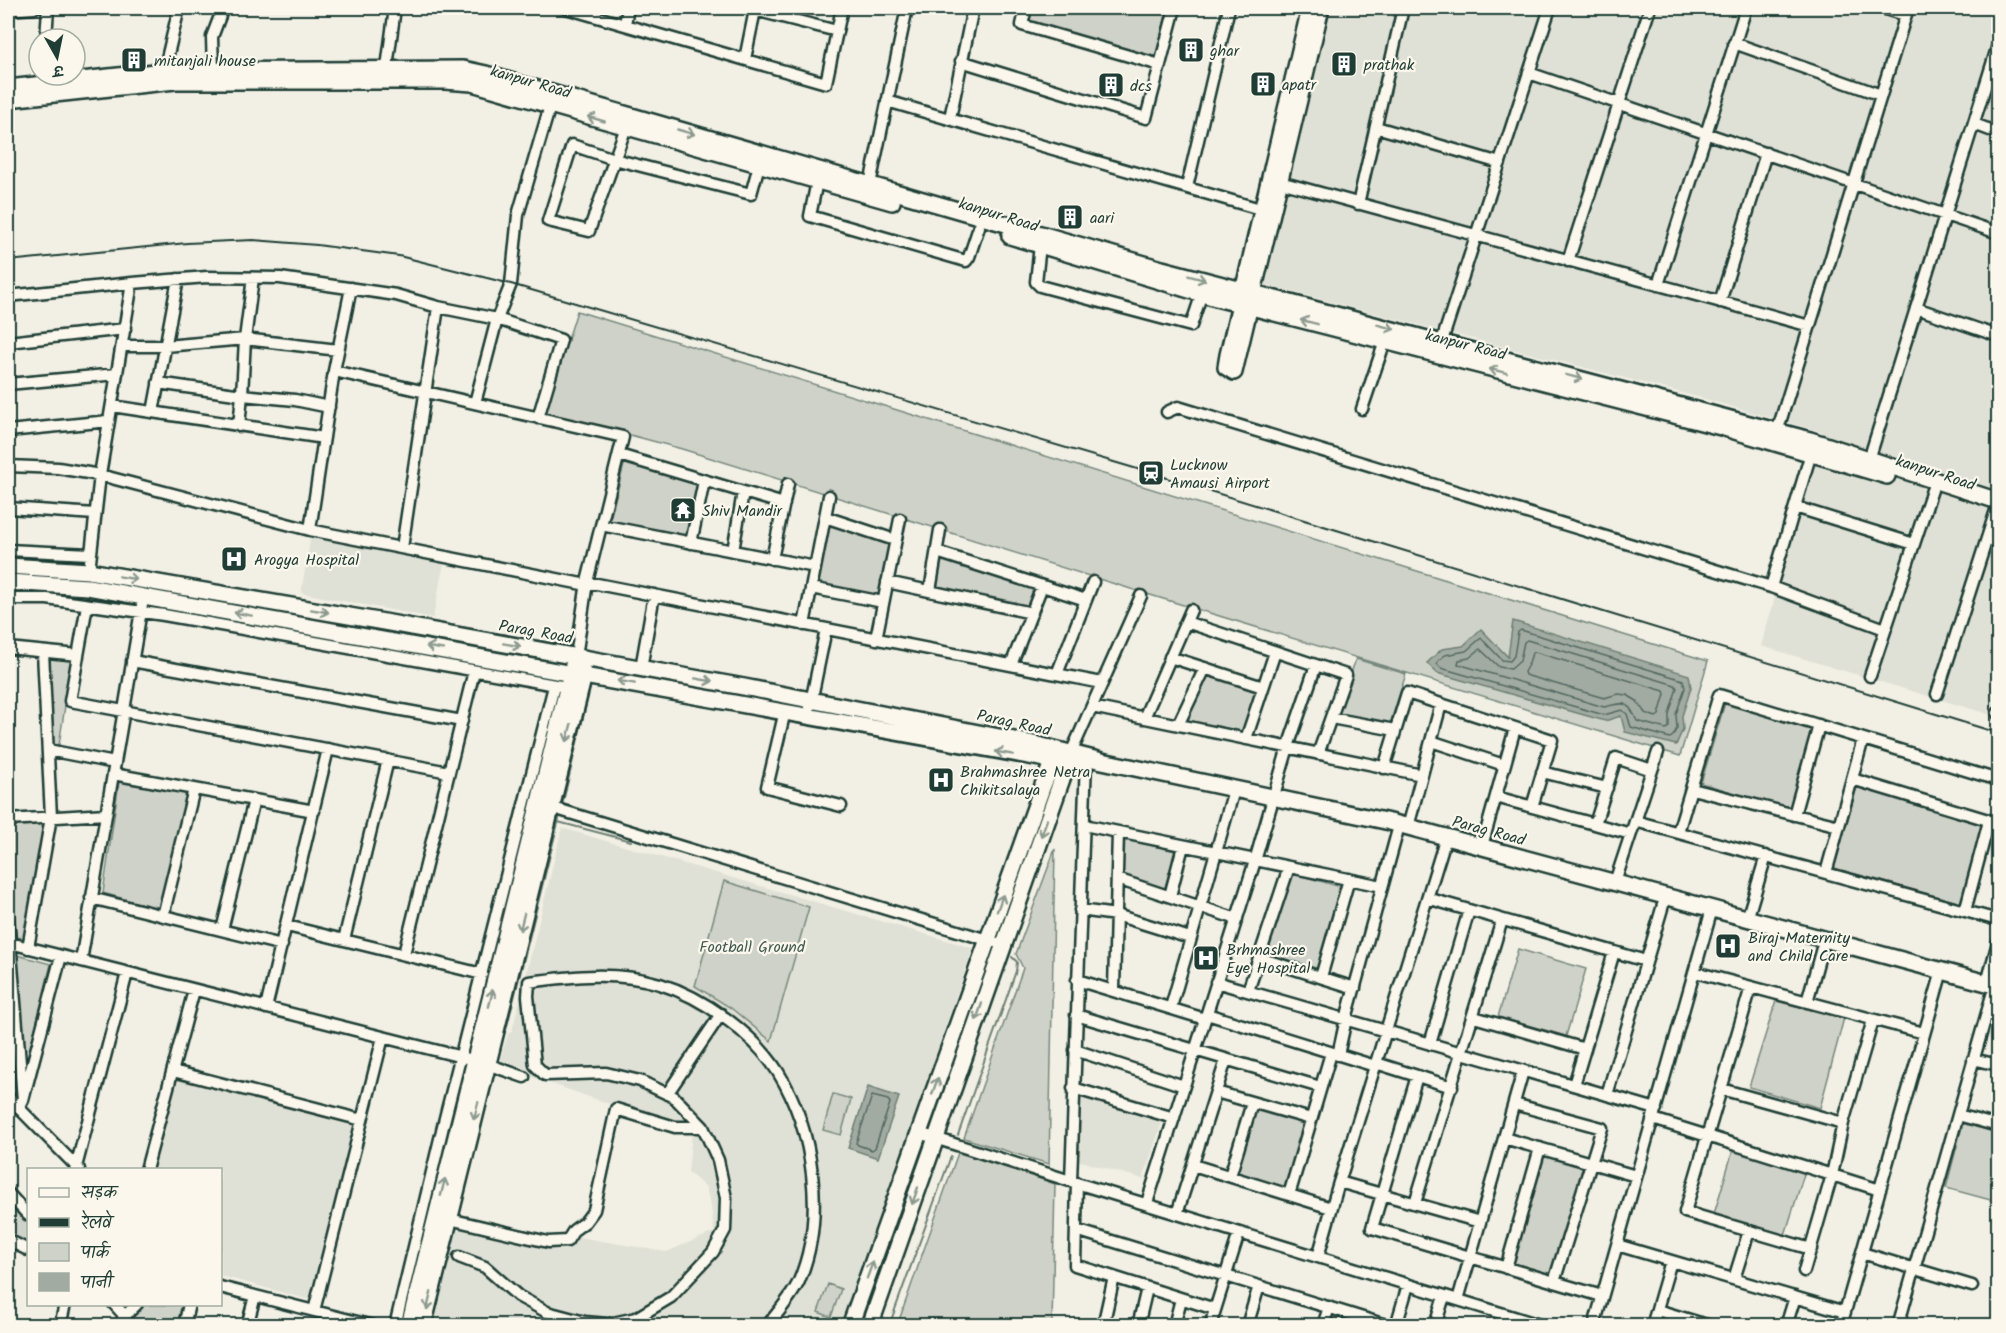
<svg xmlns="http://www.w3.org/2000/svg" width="2006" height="1333" viewBox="0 0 2006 1333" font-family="Kalam,'Playpen Sans Deva',sans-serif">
  <rect width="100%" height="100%" fill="#f2f0e5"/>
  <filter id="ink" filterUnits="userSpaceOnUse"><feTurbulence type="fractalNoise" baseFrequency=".0167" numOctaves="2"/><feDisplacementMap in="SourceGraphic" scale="12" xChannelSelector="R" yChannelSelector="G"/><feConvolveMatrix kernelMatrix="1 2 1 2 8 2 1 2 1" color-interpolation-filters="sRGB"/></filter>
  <g filter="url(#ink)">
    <path fill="#e0e1d6" d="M1331 8H1998V717L1761 646 1822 432 1701 398 1265 285Z
      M311 535 444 563 433 618 301 593Z
      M562 828 973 948 841 1325 432 1326 457 1226 499 1238 559 1250 573 1236 666 1252 714 1232 711 1207 706 1188 688 1172 692 1133 498 1065 508 1034 512 1031Z
      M176 1079 355 1123 310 1300 221 1276 220 1170H154Z
      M1078 1093 1163 1120 1143 1179 1077 1160Z"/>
    <path fill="#cfd2c8" stroke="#77887e" stroke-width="1.5" d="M1032 8H1168L1155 58 1029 23Z
      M577 311 1708 661 1680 756 1147 594 682 449 545 412Z
      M625 461 699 482 687 539 609 523Z
      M827 524 889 544 878 596 816 583Z
      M941 559 1037 589 1029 607 936 588Z
      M50 659 72 660 59 745 51 744Z
      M1356 659 1406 674 1390 724 1336 715Z
      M1206 673 1257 690 1243 733 1184 720Z
      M1725 703 1814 729 1790 809 1701 783Z
      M119 782 188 794 160 909 103 893Z
      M1857 787 1984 823 1961 903 1834 868Z
      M45 821 25 938 15 937 8 825Z
      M1122 839 1176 851 1164 890 1121 876Z
      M1055 849 1049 1164 964 1138 1023 968 1016 954Z
      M1292 873 1341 887 1319 969 1266 953Z
      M724 881 809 907 771 1041 731 1008 695 986Z
      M1518 949 1586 969 1566 1036 1498 1017Z
      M17 955 51 964 26 1066Z
      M1776 1001 1844 1018 1820 1108 1749 1087Z
      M8 1028H13L20 1093 8 1080Z
      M833 1094 851 1099 841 1135 823 1130Z
      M1253 1106 1307 1123 1286 1188 1232 1171Z
      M1963 1123 1998 1133V1202L1946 1188Z
      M959 1150 1055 1184 1052 1325 897 1326Z
      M1733 1150 1805 1171 1785 1235 1714 1214Z
      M1542 1154 1584 1165 1553 1275 1511 1264Z
      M8 1193 28 1215V1244L8 1235Z
      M828 1284 841 1289 831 1317 818 1312Z
      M144 1305H182L177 1325 125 1326 126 1321Z"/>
    <path fill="#a2aba1" stroke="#6e7f75" stroke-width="1.5" d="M1513 621 1689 675 1691 688 1682 716 1683 729 1676 745 1625 732 1621 716 1605 721 1437 673 1427 663 1442 649 1463 646 1481 629 1508 657Z
      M868 1087 899 1097 878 1158 848 1148Z"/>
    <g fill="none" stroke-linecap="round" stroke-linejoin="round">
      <path stroke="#536960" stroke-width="1.5" d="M1521 630 1683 680 1685 688 1676 714 1677 728 1673 736 1670 738 1631 727 1627 714 1622 710 1604 715 1441 668 1437 664 1438 661 1445 655 1466 651 1481 638 1502 660 1510 661 1514 656 1518 632Z
        M1527 640 1675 685 1677 688 1669 714V727L1666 729 1637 721C1628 700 1625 702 1604 707L1458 664 1459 660 1469 658 1480 649 1499 667 1511 669 1520 661 1524 642Z
        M1535 652 1664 691 1665 694 1659 715 1656 717 1645 713 1637 701 1627 695 1618 694 1604 698 1525 675 1524 672 1529 663 1532 653Z
        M872 1096 888 1100 890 1103 875 1148 872 1150 858 1145 856 1143Z"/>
      <path stroke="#6e7f75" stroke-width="2" d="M8 557 51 558
        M65 559 85 562
        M94 563 570 646
        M562 806 591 684
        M558 822 631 841
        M506 1030 560 815
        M958 1135 1016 971 1017 962 1012 957
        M889 1326 951 1156"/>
      <defs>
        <path id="street" d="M566 8 826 83 842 8
          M1026 8 1022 25 1160 65
          M1882 8 1905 15
          M8 10 34 8
          M625 24 628 8
          M46 39 48 8
          M1734 43 1881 95
          M745 59 755 10 837 31
          M961 61 1146 118 1175 8
          M213 70 212 37 223 8
          M164 71 179 8
          M1529 73 1998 233
          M386 75 395 8
          M887 101 1267 211
          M950 118 973 8
          M1974 124 1998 133
          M626 127 589 231 548 221 572 145 614 159 751 194 759 165
          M1376 127 1500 163
          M817 181 810 216 966 261 969 257 979 227
          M1280 182 1810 326
          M1187 187 1229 8
          M869 189 907 8
          M1358 204 1403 8
          M1040 245 1036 282 1040 286 1191 326 1202 293
          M1568 261 1650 8
          M253 278 245 339 338 350
          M1658 285 1746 8
          M8 296 132 283 207 277 280 278 396 295 438 307 497 319 561 340 538 418
          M1720 302 1766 153
          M1916 308 1998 336
          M8 342 125 329
          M122 346H165L245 339 242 395 295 400 329 407
          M1440 347 1550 8
          M334 371 623 437 587 582 576 657
          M158 383 242 395 239 426
          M8 384 117 374
          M475 403 497 319 511 284 518 215 550 106
          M112 406 324 438
          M1362 409 1385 341
          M153 412 178 279
          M1167 412 1178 407 1771 587 1885 629
          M8 431 109 421
          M1777 432 1908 8
          M619 455 784 504
          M8 466 58 468 100 475 310 530 587 585
          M1867 466 1998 45
          M1795 507 1914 544
          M8 508 95 514
          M825 517 895 540
          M601 525 815 567
          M310 530 334 371 351 288
          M691 543 704 481
          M402 548 438 307
          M8 550 90 554
          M733 551 743 492
          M937 552 1086 600
          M772 559 788 484
          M89 571 100 475 132 283
          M587 582 1102 683
          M887 582 1032 613
          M1771 587 1811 453
          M811 588 883 602
          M930 591 940 530
          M8 599H47L164 615 561 686
          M87 605 70 701 449 772
          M1186 622 1346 675 1318 754
          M804 625 829 496
          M876 639 900 519
          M8 648 78 655
          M1170 657 1263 687
          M132 661 462 721
          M1011 665 1042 586
          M641 668 654 595
          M1057 674 1093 582
          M1870 676 1932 490
          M1937 694 1998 504
          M810 707 826 629
          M1092 707 1422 775
          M785 711 767 787 841 806
          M1998 714V713
          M1144 718 1191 610
          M1331 718 1395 730
          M1178 725 1205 668
          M1246 739 1275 652
          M1431 741 1504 765
          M48 750 115 763
          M1071 753 1141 596
          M1384 768 1407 693 1552 740 1532 807
          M1542 772 1607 788
          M113 774 314 811
          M1852 779 1998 823
          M1692 789 1839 826
          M1496 797 1631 834
          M547 806 994 942
          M1794 815 1819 725
          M8 820 106 814
          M1635 821 1998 920
          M1595 824 1616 758 1652 770
          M1084 825 1382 886
          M1408 827 1441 704
          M1678 832 1719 695 1998 780
          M1482 846 1515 728
          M1826 873 1863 739
          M1117 879 1237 919
          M1615 882 1658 752
          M1170 896 1183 846
          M91 898 282 945
          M1427 898 1646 961
          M1080 910 1116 915 1190 938
          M1965 911 1989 821
          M8 916 23 1100
          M163 916 194 789
          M1747 919 1766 856
          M287 926 482 974
          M222 930 254 800
          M344 940 388 760
          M10 943 466 1058
          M28 948 51 817 43 652
          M404 954 474 671
          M1259 958 1355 988
          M81 961 142 605
          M1695 972 1924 1033
          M1321 977 1349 879
          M1077 980 1205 1019
          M1216 982 1656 1109
          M1987 983 1998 942
          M1751 987 1685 1212 1811 1249
          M1114 990 1118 832
          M1248 991 1289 867
          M1807 1002 1822 948
          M1171 1007 1232 797
          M266 1008 328 749
          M1207 1014 1375 1066
          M1076 1015 1320 1087
          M1474 1017 1585 1049
          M1430 1044 1469 910
          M1075 1050 1184 1086
          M1338 1055 1346 1019 1397 833
          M1973 1059 1998 1065
          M481 1062 524 1077
          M1376 1063 1452 1087
          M173 1071 362 1120
          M1417 1076 1372 1228 1602 1296
          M1574 1085 1614 952
          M1073 1088 1174 1118
          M1721 1089 1843 1123
          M1216 1092 1311 1119
          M667 1094 721 1014
          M1607 1095 1663 905
          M8 1097 79 1169
          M1514 1104 1602 1128 1554 1282
          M19 1108 23 1100 61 956
          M1958 1115 1998 1126
          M1653 1119 1880 1190
          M919 1133 1083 1185 1543 1326
          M1504 1138 1636 1176
          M1193 1165 1331 1208
          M76 1167 127 973
          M146 1170 194 990
          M1230 1176 1252 1103
          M1071 1181 1086 760
          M1339 1182 1480 1222
          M1077 1183 1075 1265 1215 1309
          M8 1193 28 1215
          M1289 1195 1331 1053
          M1147 1203 1255 861 1288 747 1316 665
          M1415 1203 1502 920
          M1177 1214 1226 1060
          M445 1218 548 1242 567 1241 574 1230 585 1222 594 1210 616 1109 675 1127H703
          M1076 1230 1389 1326
          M8 1240 28 1250
          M1617 1245 1845 1312
          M1862 1253 1972 1286
          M459 1257 485 1267 518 1296 547 1312 585 1322 608 1324 636 1318 671 1297 713 1252 725 1230 726 1198 718 1160 703 1127 674 1097 640 1081 606 1073 545 1075 535 1065 528 996 529 982C574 976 616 971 660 984 703 997 754 1034 778 1072 814 1130 826 1218 799 1281 792 1297 777 1313 767 1326
          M1318 1257 1337 1189 1446 837
          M1506 1268 1540 1148
          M1804 1271 1832 1175 1843 1123 1873 1020
          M1734 1279 1749 1231
          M220 1287 373 1326
          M1458 1300 1523 1071
          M114 1304 125 1316
          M1657 1310 1710 1326
          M314 1311 383 1037
          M8 1325V1326
          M60 1326 65 1304
          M121 1326 123 1318 137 1304
          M184 1326 189 1304
          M247 1326 255 1296
          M395 1326 444 1122 554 686
          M1103 1326 1114 1277
          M1138 1326 1147 1288
          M1174 1326 1181 1299
          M1210 1326 1239 1233
          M1247 1326 1259 1286
          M1323 1326 1329 1307
          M1396 1326 1408 1285
          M1435 1326 1444 1296
          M1594 1326 1712 909
          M1652 1326 1671 1261
          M1786 1326 1795 1297
          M1841 1326 1942 971
          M1898 1326 1992 995"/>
        <path id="secondary" d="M1310 8 1228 355 1226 367 1234 372 1321 8
          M8 88 164 71 463 69 486 74 1162 269 1810 440 1998 501
          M8 99 175 81H445L472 83 892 202
          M1010 236 1216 298 1721 427 1887 476
          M8 566 89 571 384 622 744 687 1034 744 1102 761 1390 822 1998 986
          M8 582 88 587 1085 766
          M409 1326 573 665
          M423 1326 584 675 581 668
          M850 1326 1043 785 1053 761 1061 757
          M870 1326 1070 756"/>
      </defs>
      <use href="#street" stroke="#1f3d34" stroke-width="15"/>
      <use href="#secondary" stroke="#1f3d34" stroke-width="20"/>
      <use href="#street" stroke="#fbf7ec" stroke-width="10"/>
      <use href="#secondary" stroke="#fbf7ec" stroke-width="15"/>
      <path stroke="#1f3d34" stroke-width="2" d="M8 261 187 243 253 240 317 245 399 256 511 284 1151 473 1998 733"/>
    </g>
    <defs><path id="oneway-shaft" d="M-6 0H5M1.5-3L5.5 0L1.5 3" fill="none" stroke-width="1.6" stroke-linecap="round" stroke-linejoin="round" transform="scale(1.5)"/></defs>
    <g stroke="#8d9a90">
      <use href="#oneway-shaft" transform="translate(596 119) rotate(-164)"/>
      <use href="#oneway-shaft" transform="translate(686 132) rotate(16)"/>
      <use href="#oneway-shaft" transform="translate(1197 278) rotate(15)"/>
      <use href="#oneway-shaft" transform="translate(1309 322) rotate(-166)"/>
      <use href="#oneway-shaft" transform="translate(1386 327) rotate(15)"/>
      <use href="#oneway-shaft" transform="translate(1498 371) rotate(-166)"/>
      <use href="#oneway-shaft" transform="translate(1574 377) rotate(15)"/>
      <use href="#oneway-shaft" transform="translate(128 578) rotate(10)"/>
      <use href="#oneway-shaft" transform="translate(320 611) rotate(10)"/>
      <use href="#oneway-shaft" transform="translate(243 614) rotate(-170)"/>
      <use href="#oneway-shaft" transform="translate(512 645) rotate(10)"/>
      <use href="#oneway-shaft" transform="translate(435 648) rotate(-170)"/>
      <use href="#oneway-shaft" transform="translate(704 680) rotate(10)"/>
      <use href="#oneway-shaft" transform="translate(626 682) rotate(-170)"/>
      <use href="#oneway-shaft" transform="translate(569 733) rotate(104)"/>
      <use href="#oneway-shaft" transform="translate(1004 753) rotate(-170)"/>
      <use href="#oneway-shaft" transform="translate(1044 828) rotate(109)"/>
      <use href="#oneway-shaft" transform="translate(1000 903) rotate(-70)"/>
      <use href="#oneway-shaft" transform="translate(522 922) rotate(104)"/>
      <use href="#oneway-shaft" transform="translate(491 998) rotate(-76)"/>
      <use href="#oneway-shaft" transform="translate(979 1012) rotate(109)"/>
      <use href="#oneway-shaft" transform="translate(935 1086) rotate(-71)"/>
      <use href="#oneway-shaft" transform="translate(476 1111) rotate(104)"/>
      <use href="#oneway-shaft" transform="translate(443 1187) rotate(-76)"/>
      <use href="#oneway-shaft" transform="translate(915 1196) rotate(109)"/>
      <use href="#oneway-shaft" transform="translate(870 1270) rotate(-70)"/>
      <use href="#oneway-shaft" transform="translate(429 1301) rotate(104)"/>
    </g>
  </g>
  <defs>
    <symbol id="building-square" viewBox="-11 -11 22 22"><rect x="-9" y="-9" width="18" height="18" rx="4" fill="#1f3d34" stroke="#fbf7ec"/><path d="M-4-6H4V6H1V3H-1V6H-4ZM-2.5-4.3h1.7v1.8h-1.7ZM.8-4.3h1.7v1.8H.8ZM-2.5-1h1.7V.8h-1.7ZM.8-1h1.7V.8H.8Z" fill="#fff"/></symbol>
    <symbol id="station-square" viewBox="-11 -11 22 22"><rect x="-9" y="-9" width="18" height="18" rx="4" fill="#1f3d34" stroke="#fbf7ec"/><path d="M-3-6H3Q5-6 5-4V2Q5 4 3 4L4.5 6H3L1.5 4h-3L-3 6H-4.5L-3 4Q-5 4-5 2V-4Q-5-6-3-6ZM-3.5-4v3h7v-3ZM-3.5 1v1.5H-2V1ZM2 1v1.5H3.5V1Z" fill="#fff"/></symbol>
    <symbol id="temple-square" viewBox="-11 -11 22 22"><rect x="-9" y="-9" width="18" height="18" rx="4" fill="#1f3d34" stroke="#fbf7ec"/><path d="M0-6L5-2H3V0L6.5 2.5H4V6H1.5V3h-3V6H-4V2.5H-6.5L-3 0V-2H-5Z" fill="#fff"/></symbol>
    <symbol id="hospital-square" viewBox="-11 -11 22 22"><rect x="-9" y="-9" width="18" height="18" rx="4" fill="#1f3d34" stroke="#fbf7ec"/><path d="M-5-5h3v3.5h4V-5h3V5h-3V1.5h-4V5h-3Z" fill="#fff"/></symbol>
  </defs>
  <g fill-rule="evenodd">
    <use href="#building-square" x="1176" y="35" width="30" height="30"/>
    <use href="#building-square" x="119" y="45" width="30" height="30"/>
    <use href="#building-square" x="1329" y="49" width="30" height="30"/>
    <use href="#building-square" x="1248" y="69" width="30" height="30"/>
    <use href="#building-square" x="1096" y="70" width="30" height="30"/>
    <use href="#building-square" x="1055" y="202" width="30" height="30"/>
    <use href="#station-square" x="1136" y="458" width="30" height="30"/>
    <use href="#temple-square" x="668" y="495" width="30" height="30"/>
    <use href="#hospital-square" x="219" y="544" width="30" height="30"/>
    <use href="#hospital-square" x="926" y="765" width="30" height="30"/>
    <use href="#hospital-square" x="1713" y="931" width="30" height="30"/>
    <use href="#hospital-square" x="1191" y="943" width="30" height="30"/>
  </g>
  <g text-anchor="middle" stroke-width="4.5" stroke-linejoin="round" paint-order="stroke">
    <g font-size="16" fill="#1f3d34" stroke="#fbf7ec" text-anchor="start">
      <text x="1210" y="56">ghar</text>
      <text x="154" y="66">mitanjali house</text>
      <text x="1364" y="70">prathak</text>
      <text x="1282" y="90">apatr</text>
      <text x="1130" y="91">dcs</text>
      <text x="1090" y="223">aari</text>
      <text x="1170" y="470">Lucknow<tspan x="1170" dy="18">Amausi Airport</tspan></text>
      <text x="702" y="516">Shiv Mandir</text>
      <text x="254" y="565">Arogya Hospital</text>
      <text x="960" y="777">Brahmashree Netra<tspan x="960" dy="18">Chikitsalaya</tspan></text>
      <text x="1748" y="943">Biraj Maternity<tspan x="1748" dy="18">and Child Care</tspan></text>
      <text x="1226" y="955">Brhmashree<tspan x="1226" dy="18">Eye Hospital</tspan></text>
    </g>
    <g font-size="16" fill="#1f3d34" stroke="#fbf7ec">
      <text transform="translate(531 81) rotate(16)" y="6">kanpur Road</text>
      <text transform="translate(999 214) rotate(17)" y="6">kanpur Road</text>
      <text transform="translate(1466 344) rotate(14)" y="6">kanpur Road</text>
      <text transform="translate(1936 472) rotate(18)" y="6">kanpur Road</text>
      <text transform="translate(536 631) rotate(10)" y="6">Parag Road</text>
      <text transform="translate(1014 722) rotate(12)" y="6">Parag Road</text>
      <text transform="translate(1489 830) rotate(15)" y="6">Parag Road</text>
    </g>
    <g font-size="16" fill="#425b52" stroke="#fbf7ec">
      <text x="752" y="952">Football Ground</text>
    </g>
  </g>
  <rect width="2006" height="1333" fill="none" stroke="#fbf7ec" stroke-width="30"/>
  <rect x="15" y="15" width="1976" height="1303" fill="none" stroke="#1f3d34" stroke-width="2" filter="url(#ink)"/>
  <rect x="27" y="1168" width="195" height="138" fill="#fbf7ec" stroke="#a3ada2" stroke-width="1.5"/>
  <rect x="39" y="1188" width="30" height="9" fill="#fbf7ec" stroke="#a3ada2" stroke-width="1.5"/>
  <text x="81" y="1198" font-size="18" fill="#1f3d34">सड़क</text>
  <rect x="39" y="1218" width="30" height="9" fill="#1f3d34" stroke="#a3ada2" stroke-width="1.5"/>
  <text x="81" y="1228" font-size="18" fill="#1f3d34">रेलवे</text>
  <rect x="39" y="1243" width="30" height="18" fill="#cfd2c8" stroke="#a3ada2" stroke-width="1.5"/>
  <text x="81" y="1258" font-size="18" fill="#1f3d34">पार्क</text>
  <rect x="39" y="1273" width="30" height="18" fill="#a2aba1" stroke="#a3ada2" stroke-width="1.5"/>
  <text x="81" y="1288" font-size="18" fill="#1f3d34">पानी</text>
  <g transform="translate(57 57) rotate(171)"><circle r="28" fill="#fbf7ec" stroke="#a3ada2" stroke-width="1.5"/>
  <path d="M0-4.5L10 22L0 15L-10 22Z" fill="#1f3d34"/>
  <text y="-9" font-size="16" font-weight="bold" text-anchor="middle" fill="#1f3d34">उ</text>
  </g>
</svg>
